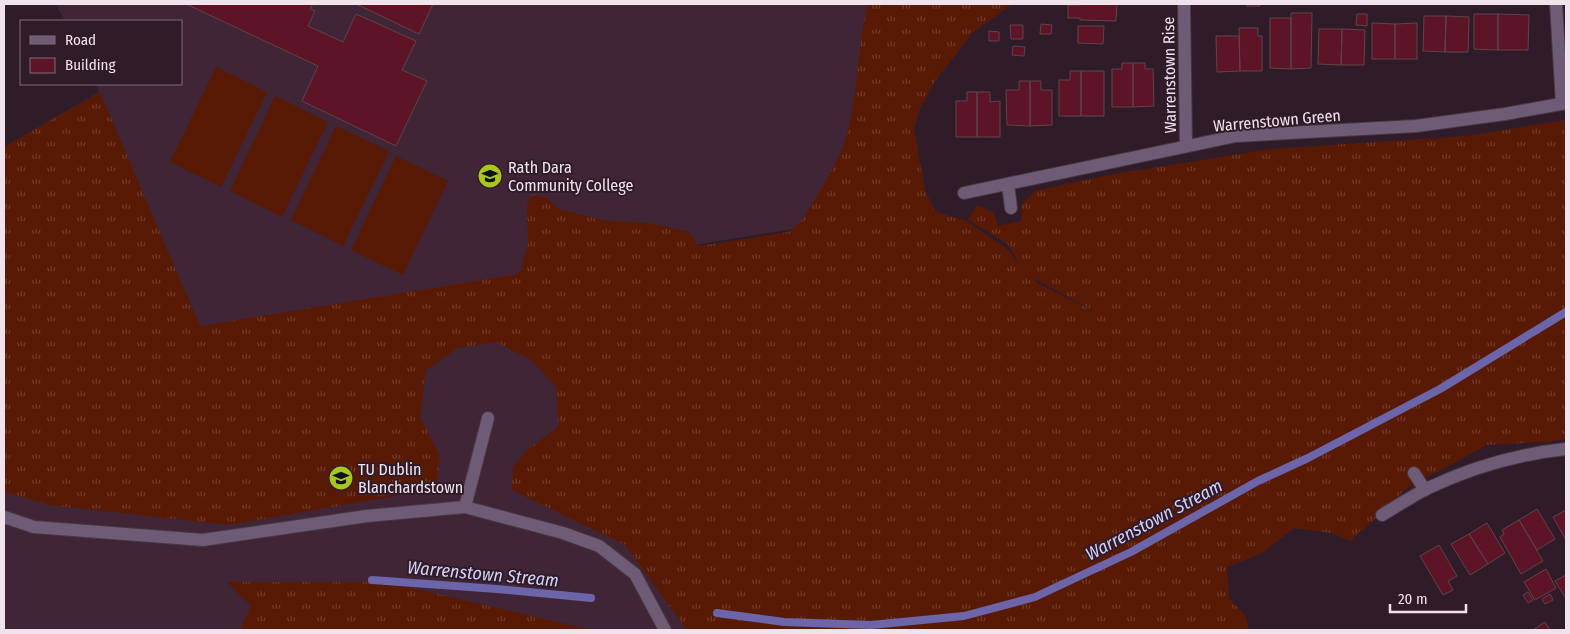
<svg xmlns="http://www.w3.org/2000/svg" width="1570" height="634" viewBox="0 0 1570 634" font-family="'Fira Sans Condensed',sans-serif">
  <defs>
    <pattern id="grass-tufts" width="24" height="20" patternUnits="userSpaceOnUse" patternTransform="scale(1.25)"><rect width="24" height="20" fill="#591a05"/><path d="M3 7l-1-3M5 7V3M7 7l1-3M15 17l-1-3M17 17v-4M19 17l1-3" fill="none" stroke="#713b2a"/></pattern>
  </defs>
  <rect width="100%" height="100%" fill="#301c29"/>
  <path fill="#3f2536" d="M56 4H972L806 227 569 265 757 630H4V147L99 92 96 84H181V21H65Z"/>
  <path fill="url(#grass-tufts)" fill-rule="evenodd" d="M868 4H1012L972 33 936 80 920 108 914 129 925 190 933 208 939 213 966 221 1006 248 1021 266 1008 244 968 220 977 205 994 213 998 226 1021 221 1022 204 1035 191 1108 175 1271 149 1467 136 1566 120V439L1546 442 1487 445 1407 488 1362 531 1361 530 1351 541 1331 533 1294 528 1262 553 1227 567 1229 598 1246 617 1249 630H687L625 545 512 490 513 467 526 451 559 426 556 387 531 360 496 342 458 348 426 370 420 417 440 456 436 489 228 525 50 505 4 492V147L100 92 200 326 517 274 522 269 523 258 528 245 527 204 532 194 547 198 559 209 602 220 649 223 689 232 699 246 789 232C803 222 810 207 819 192 832 170 845 148 850 122 858 83 858 43 868 4ZM1034 278 1099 314 1037 283Z
    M227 582H386L584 628 586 630H240L251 606Z"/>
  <path fill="#591a05" d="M216 67 267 92 221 187 170 162Z
    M275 96 328 122 282 217 230 191Z
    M336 126 389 151 343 246 291 220Z
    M396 156 448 181 403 275 351 250Z"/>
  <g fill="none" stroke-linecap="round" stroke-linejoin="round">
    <path stroke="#6c65aa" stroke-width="8" d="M372 580 497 589 591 598
      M717 613 784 622 871 625 964 616 1035 597 1131 552 1258 481 1308 458 1440 389 1566 312"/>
  </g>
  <path fill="#5d1427" stroke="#5f4447" d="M186 4H313L310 9 315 11 308 26 343 42 356 14 416 41 402 70 427 81 396 146 302 101 318 66Z
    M356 4H433L419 34Z
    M1079 4H1117L1116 21 1080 20V18H1068V5H1079Z
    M1247 4H1260V6H1247Z
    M1291 13H1312L1311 68 1291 69Z
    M1357 14H1367V26L1356 25Z
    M1474 14H1498V50L1474 49Z
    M1498 14 1529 15 1528 50H1498Z
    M1424 16H1446L1445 52 1423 51Z
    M1446 16 1469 17 1468 52H1445Z
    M1270 18H1291V69L1270 68Z
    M1372 23 1395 24V59H1372Z
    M1417 23V59H1395V24Z
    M1041 24 1052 25 1051 34H1040Z
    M1010 25H1023V39H1011Z
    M1078 26H1104L1103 44 1078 43Z
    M1239 28H1258V36H1262V71H1240Z
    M1319 29H1342L1341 65 1318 64Z
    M1342 29 1365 30 1364 65H1341Z
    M989 31 999 32V41H989Z
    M1216 36H1239L1240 71 1217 72Z
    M1013 46 1025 47 1024 56 1012 55Z
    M1122 63H1133V107H1112V69H1122Z
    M1133 63H1145V69H1153L1154 106 1133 107Z
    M1070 71H1081V116H1059V80H1070Z
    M1081 71H1104V116H1081Z
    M1019 81H1030V126L1007 125 1006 90H1019Z
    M1030 81H1041V90H1052V125L1030 126Z
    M967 92H977V137H956V101H967Z
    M977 92H990V102L1000 101V137H977Z
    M1537 509 1555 539 1537 550 1519 520Z
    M1566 510V540L1553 517Z
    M1519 520 1543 561 1521 574 1500 537 1504 534 1502 530Z
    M1487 523 1505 553 1488 564 1469 534Z
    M1469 534 1488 564 1470 575 1451 544Z
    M1439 545 1457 576 1448 581 1453 590 1443 595 1420 556Z
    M1546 569 1556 588 1535 600 1524 582Z
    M1566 575V596L1565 597 1555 581Z
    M1528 592 1533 600 1528 603 1523 595Z
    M1550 594 1553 600 1545 604 1542 599Z
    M1545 622 1550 630H1533Z"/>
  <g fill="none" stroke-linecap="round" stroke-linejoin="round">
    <defs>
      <path id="lane" d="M1008 184 1011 208
        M1414 473 1425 490
        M465 507 488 418
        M4 517 34 527 203 540 367 516 465 507 563 533 599 546 635 574 665 630"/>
      <path id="street" d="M1184 4 1186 146
        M1556 4 1562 104
        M964 193 1236 136 1416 126 1505 114 1566 103
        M1382 515C1397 506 1411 497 1426 489 1470 468 1517 454 1566 449"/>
    </defs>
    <use href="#lane" stroke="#4b3844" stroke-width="14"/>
    <use href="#street" stroke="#4b3844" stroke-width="14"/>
    <use href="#lane" stroke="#6e5c77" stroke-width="12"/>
    <use href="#street" stroke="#6e5c77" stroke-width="12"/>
  </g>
  <defs>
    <symbol id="school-disc" viewBox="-11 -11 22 22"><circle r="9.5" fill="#a8c71c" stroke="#301c29"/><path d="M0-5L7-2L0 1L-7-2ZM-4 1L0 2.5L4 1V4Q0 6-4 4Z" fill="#111"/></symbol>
    <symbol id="university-disc" viewBox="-11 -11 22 22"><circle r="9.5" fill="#a8c71c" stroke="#301c29"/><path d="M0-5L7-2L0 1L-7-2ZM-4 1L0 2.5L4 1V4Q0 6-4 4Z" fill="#111"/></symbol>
  </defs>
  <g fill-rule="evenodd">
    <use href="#school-disc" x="476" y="162" width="28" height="28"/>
    <use href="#university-disc" x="327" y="464" width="28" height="28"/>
  </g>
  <g text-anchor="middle" stroke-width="4" stroke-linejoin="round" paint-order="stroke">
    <g font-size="16" fill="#f1e3eb" stroke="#301c29">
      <text transform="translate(1169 75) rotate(-91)" y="6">Warrenstown Rise</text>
      <text transform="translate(1277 120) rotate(-5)" y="6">Warrenstown Green</text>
    </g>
    <g font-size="16" fill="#f1e3eb" stroke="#301c29" text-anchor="start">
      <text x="508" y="173">Rath Dara<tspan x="508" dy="18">Community College</tspan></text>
      <text x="358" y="475">TU Dublin<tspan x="358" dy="18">Blanchardstown</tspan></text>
    </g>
    <g font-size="18" font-style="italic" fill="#d3d1f9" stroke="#301c29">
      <text transform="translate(1154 520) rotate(-28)" y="6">Warrenstown Stream</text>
      <text transform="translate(483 574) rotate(5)" y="6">Warrenstown Stream</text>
    </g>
  </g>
  <rect width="1570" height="634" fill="none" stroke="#f1e3eb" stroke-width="10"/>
  <rect x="20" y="20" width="162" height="65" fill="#301c29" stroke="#7d6c77"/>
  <rect x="30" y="36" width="25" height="8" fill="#6e5c77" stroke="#7d6c77"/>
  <text x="65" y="45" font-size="15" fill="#f1e3eb">Road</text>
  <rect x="30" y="58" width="25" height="15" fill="#5d1427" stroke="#7d6c77"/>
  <text x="65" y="70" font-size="15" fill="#f1e3eb">Building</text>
  <path d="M1390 604v8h76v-8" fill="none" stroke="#f1e3eb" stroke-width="2.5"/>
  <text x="1398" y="604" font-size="15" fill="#f1e3eb" stroke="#301c29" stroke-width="4" paint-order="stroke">20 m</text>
</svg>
